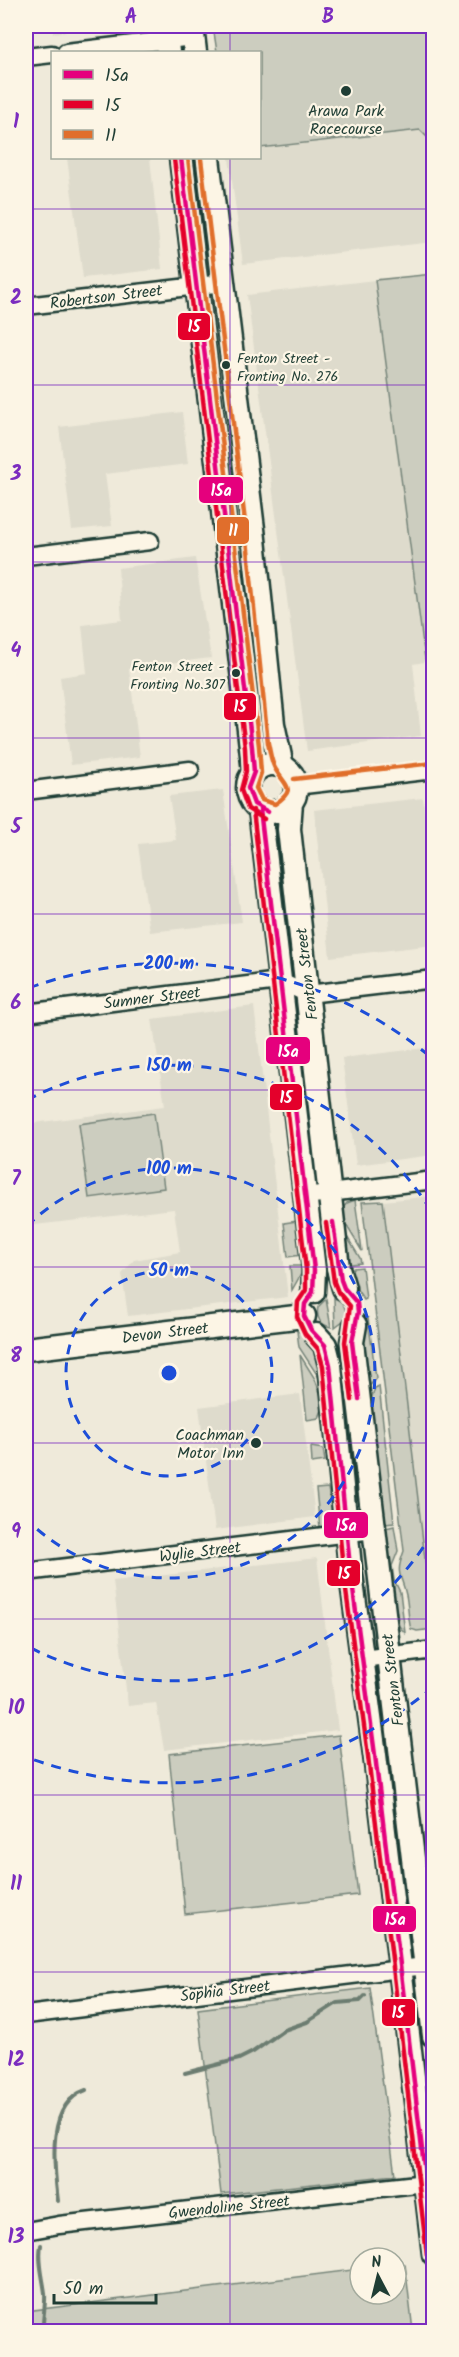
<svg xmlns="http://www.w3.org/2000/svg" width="459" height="2357" viewBox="0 0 459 2357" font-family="Kalam,sans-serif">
  <rect width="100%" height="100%" fill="#efeada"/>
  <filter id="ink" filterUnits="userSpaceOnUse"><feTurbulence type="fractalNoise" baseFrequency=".0167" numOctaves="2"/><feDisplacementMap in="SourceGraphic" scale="12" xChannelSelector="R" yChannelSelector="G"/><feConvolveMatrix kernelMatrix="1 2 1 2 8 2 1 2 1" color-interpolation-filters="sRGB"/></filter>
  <g filter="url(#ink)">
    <path fill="#dedbcc" d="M52 26H110L53 33Z
      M420 130 429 139 433 168V242L243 264 229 158H260V148Z
      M67 158H150L162 269 83 278Z
      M375 280 425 659V662L413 664 421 736 307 751 247 295Z
      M182 412 188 464 105 474 112 526 72 530 59 427Z
      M195 558 211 658 129 668 140 757 71 765 60 677 87 673 82 625 122 620 118 568Z
      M223 790 242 922 150 932 138 844 176 840 169 796Z
      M423 798 433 874V945L330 957 314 810Z
      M254 1006 288 1297 128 1316 122 1274 134 1260 180 1252 174 1209 26 1226V1124L165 1106 152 1019Z
      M433 1047V1155L356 1165 342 1058Z
      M433 1196V1627L383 1201Z
      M300 1394 315 1517 215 1530 199 1407Z
      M317 1558 338 1730 164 1750 156 1703 128 1706 113 1581Z"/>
    <path fill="#cccdbf" stroke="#76857a" stroke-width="1.5" d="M213 26H433V168L429 139 420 130 260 148V52H217Z
      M433 274 434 658 425 659 375 280Z
      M154 1113 164 1188 89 1198 79 1124Z
      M355 1200 362 1251 339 1213 347 1203Z
      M383 1201 433 1627V1629L417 1631 411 1629 410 1625C408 1615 408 1604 406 1595 401 1573 395 1575 404 1551L362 1202Z
      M297 1221 301 1255 288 1257 284 1223Z
      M338 1222 360 1258 361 1263 342 1265Z
      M290 1266H301V1274L292 1290Z
      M362 1267 366 1299 364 1300 343 1269Z
      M334 1298C344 1302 348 1310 344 1320L335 1327Z
      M326 1299 331 1327C320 1325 316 1318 318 1307Z
      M367 1318H368L376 1378 369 1387 359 1337Z
      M297 1331 307 1335 317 1344 326 1398 318 1376 299 1347Z
      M343 1343 354 1427C344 1459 360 1484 355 1511L332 1345Z
      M300 1355 315 1379 324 1404 319 1418 307 1420Z
      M379 1386 394 1523 385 1524 370 1402 375 1388Z
      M311 1447 323 1449 325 1461 312 1463Z
      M328 1488 332 1516 325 1527 320 1529 316 1489Z
      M394 1526 398 1551 392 1566 394 1580 400 1592 405 1633 399 1626 396 1616 386 1528Z
      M339 1735 358 1895 185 1914 169 1754Z
      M370 1988 395 2175 221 2194 198 2009Z
      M405 2264 413 2331H26V2311L360 2269V2294H396V2265Z"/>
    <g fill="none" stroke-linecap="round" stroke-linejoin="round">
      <path stroke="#6c7d71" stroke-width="4" d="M185 2073 239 2059 253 2052 284 2030 307 2022 337 2003 360 2001 365 1996
        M58 2201C54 2167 45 2104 86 2090
        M41 2245C38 2261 43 2277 45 2293 46 2306 42 2318 43 2332"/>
      <defs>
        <path id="street" d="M66 52 193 37
          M26 57 52 54
          M26 306 223 283
          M26 556 150 541
          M295 786 434 770
          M26 791 190 770
          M26 1013 279 981 308 994 434 979
          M305 1196 434 1180
          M26 1572 374 1530
          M362 1659 434 1650
          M26 2015 425 1966
          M26 2231 59 2225 434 2182"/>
        <path id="secondary" d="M165 26 168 52
          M192 26 195 52
          M181 158 254 772
          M208 158 253 529 273 724 282 766
          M248 788a24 24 0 1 1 48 0a24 24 0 1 1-48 0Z
          M291 802 289 829 338 1268 344 1288
          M260 809 314 1270 313 1292
          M355 1325 352 1342 434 2036
          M316 1335 325 1345 330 1365 350 1567 375 1755 434 2254
          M26 1349 304 1316"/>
      </defs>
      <use href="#street" stroke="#1f3d34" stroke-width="21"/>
      <use href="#secondary" stroke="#1f3d34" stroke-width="27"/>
      <use href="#street" stroke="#fcf5e5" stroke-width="16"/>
      <use href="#secondary" stroke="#fcf5e5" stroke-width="22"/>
      <defs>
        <path id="bus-1" d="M181 158 252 747 254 772 248 788 254 804 268 812
          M260 809 314 1270 313 1292 305 1304 304 1316 311 1330 325 1345 330 1365 350 1567 375 1755 434 2250
          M333 1222 341 1280 344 1288 357 1303 358 1312 352 1342 359 1399"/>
        <path id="bus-2" d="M174 159 245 748 246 771 241 790 248 809 264 819
          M253 810 306 1270V1290L298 1302 297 1317 305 1334 318 1349 323 1366 343 1568 368 1756 427 2255
          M326 1223 334 1282 338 1292 350 1306 345 1342 352 1400"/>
        <path id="bus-3" d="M188 158 259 746 261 773 256 788 262 800 275 804C297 789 286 787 276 770 271 763 270 751 268 743L246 530 201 159
          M294 779 433 763"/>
      </defs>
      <use href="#bus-1" stroke="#fcf5e5" stroke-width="9"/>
      <use href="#bus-2" stroke="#fcf5e5" stroke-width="9"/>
      <use href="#bus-3" stroke="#fcf5e5" stroke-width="9"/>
      <use href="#bus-1" stroke="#e5007d" stroke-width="4.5"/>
      <use href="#bus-2" stroke="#e4002b" stroke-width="4.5"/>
      <use href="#bus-3" stroke="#e06e2c" stroke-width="4.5"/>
    </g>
  </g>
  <path fill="none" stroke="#7b2cbf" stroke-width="1.5" stroke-opacity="0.55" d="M230 26V52M230 158V2332M26 209H434M26 385H434M26 562H434M26 738H434M26 914H434M26 1090H434M26 1267H434M26 1443H434M26 1619H434M26 1795H434M26 1972H434M26 2148H434"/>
  <g fill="none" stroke="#1d4ed8" stroke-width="3" stroke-dasharray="10 8">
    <circle cx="169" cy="1373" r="103"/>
    <path d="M27 1226A205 205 0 1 1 27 1520"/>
    <path d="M433 1532A308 308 0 0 1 27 1646M27 1100A308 308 0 0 1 433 1214"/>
    <path d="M433 1687A410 410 0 0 1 29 1758M29 988A410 410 0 0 1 433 1059"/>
  </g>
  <g fill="#1f3d34" stroke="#fcf5e5" stroke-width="2">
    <circle cx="346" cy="91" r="6"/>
    <circle cx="226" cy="365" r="5"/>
    <circle cx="236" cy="673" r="5"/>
    <circle cx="256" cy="1443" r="6"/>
  </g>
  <g text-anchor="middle" stroke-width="4.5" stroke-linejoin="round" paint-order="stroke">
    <g font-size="14" fill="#1f3d34" stroke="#fcf5e5" text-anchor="start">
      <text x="237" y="363">Fenton Street -<tspan x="237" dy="18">Fronting No. 276</tspan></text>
      <text x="225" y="671" text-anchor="end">Fenton Street -<tspan x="225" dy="18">Fronting No.307</tspan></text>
    </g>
    <g font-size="16" fill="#1f3d34" stroke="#fcf5e5">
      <text x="346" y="116">Arawa Park<tspan x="346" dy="18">Racecourse</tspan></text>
      <text x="244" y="1440" text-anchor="end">Coachman<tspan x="244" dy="18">Motor Inn</tspan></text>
    </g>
    <g font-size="16" fill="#1f3d34" stroke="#fcf5e5">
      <text transform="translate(106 296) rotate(-7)" y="6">Robertson Street</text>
      <text transform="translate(306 974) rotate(-97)" y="6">Fenton Street</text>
      <text transform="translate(152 997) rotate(-7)" y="6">Sumner Street</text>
      <text transform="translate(165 1332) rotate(-7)" y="6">Devon Street</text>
      <text transform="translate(200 1551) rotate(-7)" y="6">Wylie Street</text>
      <text transform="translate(392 1680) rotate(-97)" y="6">Fenton Street</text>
      <text transform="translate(225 1990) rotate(-7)" y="6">Sophia Street</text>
      <text transform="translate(229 2206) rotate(-6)" y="6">Gwendoline Street</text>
    </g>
  </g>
  <circle cx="169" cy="1373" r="9" fill="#1d4ed8" stroke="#fcf5e5" stroke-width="3"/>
  <g font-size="18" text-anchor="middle" font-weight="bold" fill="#1d4ed8" stroke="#fcf5e5" stroke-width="4.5" stroke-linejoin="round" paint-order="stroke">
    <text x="169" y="969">200 m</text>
    <text x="169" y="1071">150 m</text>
    <text x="169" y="1174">100 m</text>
    <text x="169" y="1276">50 m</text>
  </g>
  <g stroke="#fcf5e5" stroke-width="2">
    <rect x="177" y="312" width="34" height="29" rx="6" fill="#e4002b"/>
    <rect x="198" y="476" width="46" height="28" rx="6" fill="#e5007d"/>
    <rect x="216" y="516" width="34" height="29" rx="6" fill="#e06e2c"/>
    <rect x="223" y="692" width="34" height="29" rx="6" fill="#e4002b"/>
    <rect x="265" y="1036" width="46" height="29" rx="6" fill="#e5007d"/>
    <rect x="269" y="1083" width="34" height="28" rx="6" fill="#e4002b"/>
    <rect x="323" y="1511" width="46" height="28" rx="6" fill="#e5007d"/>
    <rect x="326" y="1559" width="35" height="28" rx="6" fill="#e4002b"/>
    <rect x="372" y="1905" width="45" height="28" rx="6" fill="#e5007d"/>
    <rect x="381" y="1998" width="35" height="29" rx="6" fill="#e4002b"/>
  </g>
  <g font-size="16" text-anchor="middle" font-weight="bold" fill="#fff">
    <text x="194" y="332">15</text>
    <text x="221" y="496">15a</text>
    <text x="233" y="536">11</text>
    <text x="240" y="712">15</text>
    <text x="288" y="1057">15a</text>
    <text x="286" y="1103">15</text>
    <text x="346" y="1531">15a</text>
    <text x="344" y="1579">15</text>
    <text x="395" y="1925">15a</text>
    <text x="398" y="2018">15</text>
  </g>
  <rect width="459" height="2357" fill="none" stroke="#fcf5e5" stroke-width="66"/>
  <rect x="51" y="51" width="210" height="108" fill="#fcf5e5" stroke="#a4ab9e" stroke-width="1.5"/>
  <rect x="63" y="70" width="30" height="9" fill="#e5007d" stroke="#a4ab9e" stroke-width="1.5"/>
  <text x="105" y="81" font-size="18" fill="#1f3d34">15a</text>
  <rect x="63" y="100" width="30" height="9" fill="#e4002b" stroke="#a4ab9e" stroke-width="1.5"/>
  <text x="105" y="111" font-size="18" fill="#1f3d34">15</text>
  <rect x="63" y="130" width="30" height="9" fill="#e06e2c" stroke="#a4ab9e" stroke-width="1.5"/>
  <text x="105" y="141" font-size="18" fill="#1f3d34">11</text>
  <g transform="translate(378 2276) rotate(353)"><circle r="28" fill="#fcf5e5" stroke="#a4ab9e" stroke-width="1.5"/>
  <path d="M0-4.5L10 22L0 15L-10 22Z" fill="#1f3d34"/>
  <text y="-9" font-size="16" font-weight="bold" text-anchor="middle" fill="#1f3d34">N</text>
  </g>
  <path d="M54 2294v9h102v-9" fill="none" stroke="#1f3d34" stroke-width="3"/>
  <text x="63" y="2294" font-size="18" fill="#1f3d34" stroke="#fcf5e5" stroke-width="4.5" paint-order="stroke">50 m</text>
  <rect x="33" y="33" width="393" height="2291" fill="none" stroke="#7b2cbf" stroke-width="2"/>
  <g font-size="20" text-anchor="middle" font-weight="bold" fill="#7b2cbf">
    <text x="131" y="23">A</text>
    <text x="328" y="23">B</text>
    <text x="16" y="128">1</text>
    <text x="16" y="304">2</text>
    <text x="16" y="480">3</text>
    <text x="16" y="657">4</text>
    <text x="16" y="833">5</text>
    <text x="16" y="1009">6</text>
    <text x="16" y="1185">7</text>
    <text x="16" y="1362">8</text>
    <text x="16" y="1538">9</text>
    <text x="16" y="1714">10</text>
    <text x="16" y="1890">11</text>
    <text x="16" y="2066">12</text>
    <text x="16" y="2243">13</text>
  </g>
</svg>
